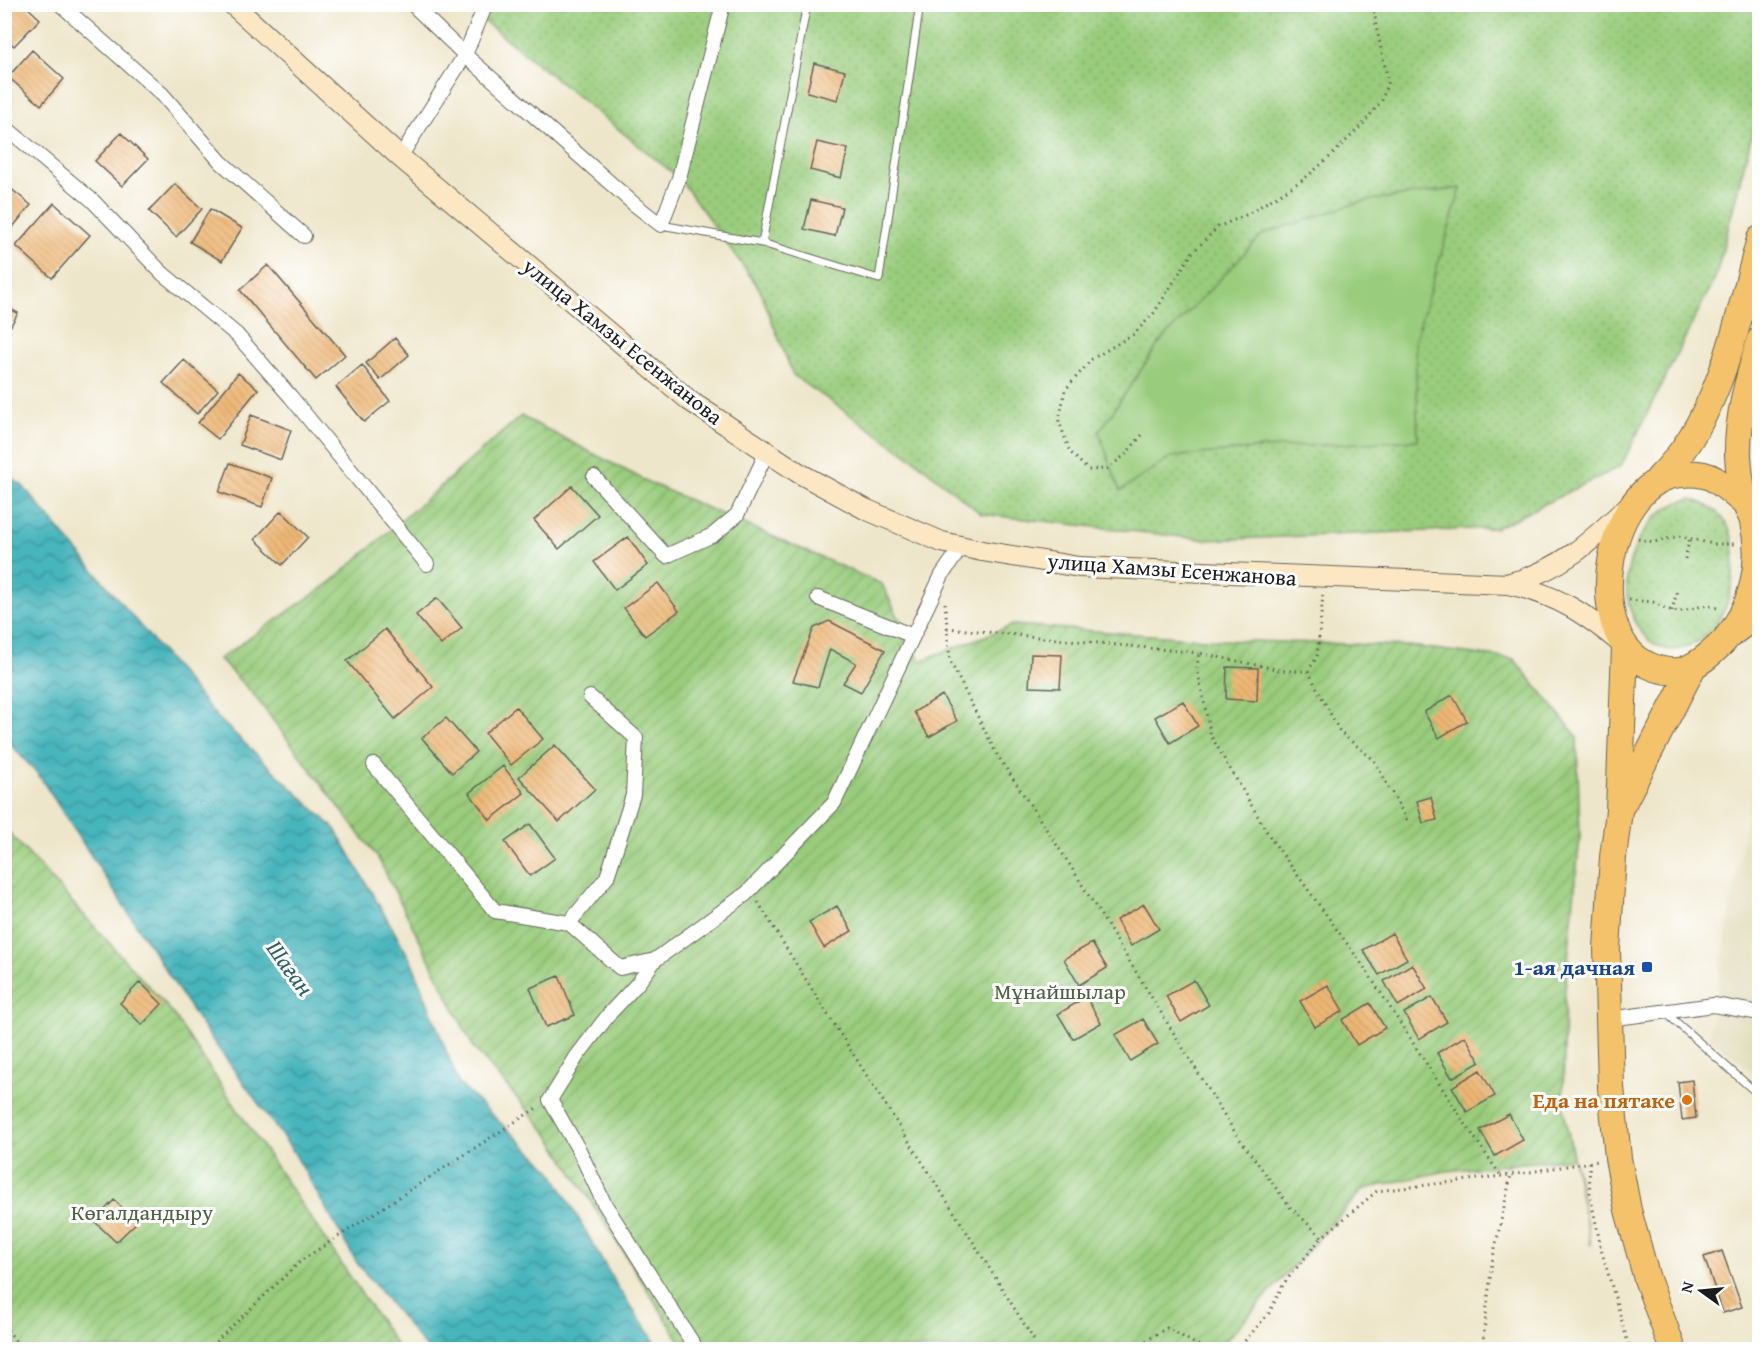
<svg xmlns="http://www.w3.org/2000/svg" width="1764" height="1354" viewBox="0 0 1764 1354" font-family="'Gentium Book Plus',serif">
  <defs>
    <pattern id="grass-dots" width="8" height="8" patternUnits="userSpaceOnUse" patternTransform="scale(1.5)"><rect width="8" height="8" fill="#99cc7c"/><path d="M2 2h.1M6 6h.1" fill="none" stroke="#83af6b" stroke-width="1.8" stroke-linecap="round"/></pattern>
    <pattern id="garden-furrows" width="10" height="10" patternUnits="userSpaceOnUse" patternTransform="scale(1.5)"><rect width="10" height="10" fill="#99cc7c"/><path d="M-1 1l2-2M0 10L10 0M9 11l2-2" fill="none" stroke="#83af6b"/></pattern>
    <pattern id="water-waves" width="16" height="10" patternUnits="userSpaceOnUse" patternTransform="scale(1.5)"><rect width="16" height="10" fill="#46b5bc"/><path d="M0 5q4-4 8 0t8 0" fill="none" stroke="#3a9298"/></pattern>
    <pattern id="building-back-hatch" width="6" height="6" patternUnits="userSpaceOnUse" patternTransform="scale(1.5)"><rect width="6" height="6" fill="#eeb775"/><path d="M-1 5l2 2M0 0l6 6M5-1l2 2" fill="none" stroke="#cc9d65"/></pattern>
  </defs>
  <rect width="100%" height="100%" fill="#fff"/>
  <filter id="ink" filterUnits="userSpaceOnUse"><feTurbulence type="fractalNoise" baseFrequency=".0167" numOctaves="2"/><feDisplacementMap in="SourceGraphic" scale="12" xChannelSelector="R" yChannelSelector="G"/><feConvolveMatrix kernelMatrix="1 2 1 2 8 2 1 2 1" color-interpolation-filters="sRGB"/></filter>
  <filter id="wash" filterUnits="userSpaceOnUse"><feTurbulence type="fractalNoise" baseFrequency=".008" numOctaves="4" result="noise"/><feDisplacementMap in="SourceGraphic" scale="24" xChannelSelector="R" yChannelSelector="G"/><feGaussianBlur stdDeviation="1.35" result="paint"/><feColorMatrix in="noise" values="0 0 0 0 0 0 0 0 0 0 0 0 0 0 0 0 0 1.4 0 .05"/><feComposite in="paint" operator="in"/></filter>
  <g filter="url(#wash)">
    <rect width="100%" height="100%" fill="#eee6ca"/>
    <path fill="#e1dcba" d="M1759 743V1076L1709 1037Z"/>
    <path fill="url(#grass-dots)" stroke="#5a744c" stroke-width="1.5" d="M464 5H1759V106L1716 276 1621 466 1496 528 1209 540 981 514 916 461 793 375 759 288 679 178Z
      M1691 499C1723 509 1734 526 1734 559 1734 583 1729 609 1713 628 1678 668 1638 649 1628 601 1620 560 1648 506 1691 499Z"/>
    <path fill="url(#garden-furrows)" stroke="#5a744c" stroke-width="1.5" d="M521 416 650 483 882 584 920 661 1013 625 1219 640 1410 646 1514 659 1577 736 1580 836 1565 991 1563 1106 1591 1246 1573 1158 1446 1171 1364 1189 1218 1349H685L548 1134 474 1048 378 858 253 694 219 659 331 582Z
      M4 827 171 1011 399 1349H5Z"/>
    <path fill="#99cc7c" stroke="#5a744c" stroke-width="1.5" d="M1461 188 1415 340 1418 440 1263 448 1171 457 1120 491 1099 432 1160 342 1263 234 1363 201Z"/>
    <path fill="url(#water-waves)" stroke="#31686c" stroke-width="1.5" d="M4 474 22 485 216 716 335 829 412 962 459 1084 551 1170 618 1288 660 1349H427L357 1263 293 1151 200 1023 38 774 5 739Z"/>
    <g id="blocks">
      <path fill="url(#building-back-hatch)" d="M4 5H25L40 19 14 46 4 37Z
        M32 50 64 79 41 105 8 77Z
        M814 63 845 71 838 100 807 92Z
        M121 133 148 159 122 186 95 161Z
        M817 142 848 149 841 178 810 170Z
        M4 183 31 205 7 234 4 232Z
        M175 184 202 209 176 237 149 211Z
        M811 200 842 207 835 236 804 229Z
        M54 203 90 235 52 278 16 246Z
        M210 209 242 228 222 261 190 242Z
        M268 265 345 355 316 380 240 290Z
        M4 306 18 313 10 327 4 324Z
        M4 329 10 332 4 344Z
        M395 338 409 355 380 380 366 363Z
        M184 360 218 390 197 414 163 383Z
        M362 365 390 401 364 422 336 387Z
        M238 373 258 389 218 439 198 423Z
        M251 415 291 430 281 460 240 445Z
        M230 463 272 478 262 507 219 492Z
        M572 486 598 515 559 549 534 520Z
        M281 511 308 537 282 565 255 539Z
        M628 537 648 565 615 590 594 562Z
        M658 583 679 611 645 636 624 608Z
        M437 598 462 628 441 645 416 615Z
        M829 621 885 650 861 692 843 683 856 663 830 649 818 687 793 681 814 628Z
        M385 629 433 687 395 719 347 661Z
        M1031 654 1062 655 1060 688 1029 687Z
        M1227 667 1258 668 1257 701 1226 699Z
        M942 695 957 721 929 737 914 712Z
        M1452 695 1467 721 1439 738 1424 712Z
        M1183 701 1198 726 1170 743 1155 717Z
        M516 707 543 739 511 765 485 733Z
        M446 718 476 752 452 773 422 738Z
        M555 745 595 789 559 822 519 777Z
        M503 766 524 793 490 820 469 793Z
        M1431 797 1437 820 1423 823 1417 801Z
        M530 824 555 858 530 876 505 842Z
        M1144 904 1159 929 1131 946 1116 920Z
        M837 906 852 931 824 948 809 922Z
        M1392 933 1407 959 1379 975 1363 950Z
        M1092 943 1107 968 1079 985 1064 959Z
        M1412 964 1427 989 1398 1006 1384 981Z
        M559 976 575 1015 546 1027 530 988Z
        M1194 980 1209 1005 1181 1022 1166 996Z
        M140 982 162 1004 142 1025 120 1003Z
        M1328 985 1343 1011 1315 1027 1300 1001Z
        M1086 997 1101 1023 1073 1039 1058 1014Z
        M1432 997 1447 1022 1419 1039 1404 1013Z
        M1370 1003 1385 1028 1357 1045 1342 1020Z
        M1143 1019 1158 1044 1130 1061 1115 1035Z
        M1465 1036 1480 1062 1452 1078 1437 1053Z
        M1480 1070 1495 1096 1467 1112 1452 1087Z
        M1692 1080 1696 1118 1682 1120 1678 1082Z
        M1509 1114 1523 1140 1495 1156 1480 1130Z
        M114 1200 137 1222 116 1242 94 1221Z
        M1722 1251 1742 1307 1723 1313 1704 1257Z"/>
    </g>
  </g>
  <g filter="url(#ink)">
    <use href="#blocks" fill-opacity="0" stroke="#666359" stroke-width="1.5"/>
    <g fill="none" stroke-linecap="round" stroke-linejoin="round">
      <defs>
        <path id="lane" d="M661 225 762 243 879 279 920 4
          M762 243 807 4
          M1666 1013 1760 1096"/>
        <path id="street" d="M60 4 162 94 221 162 304 236
          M412 4 465 55 634 204 661 225 679 178 723 4
          M4 126 93 201 162 273 237 335 291 397 427 564
          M400 157 465 55 486 4
          M594 477 666 556 713 535 737 515 767 452
          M818 598 913 636
          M374 765 495 911 569 923 620 968 655 960 746 894 834 803 942 575 962 546
          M569 923 607 877 633 795 636 738 590 697
          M655 960 638 983 610 1013 577 1056 550 1100 580 1152 604 1203 697 1350
          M1609 1019 1714 1005 1760 1013"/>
        <path id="secondary" d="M232 4 400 157 690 401 799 473 865 509 942 542 982 551 1079 567 1508 584C1556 594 1586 614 1623 645
          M1510 583C1561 570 1590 542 1627 507"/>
        <path id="primary" d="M1731 637 1760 615"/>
        <path id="highway" d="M1659 478C1721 417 1737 320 1760 239
          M1746 504C1736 496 1725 486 1714 479 1705 474 1693 473 1683 474 1608 476 1579 633 1648 665 1658 670 1668 672 1679 671 1696 668 1712 653 1724 641 1752 609 1763 564 1753 522 1752 516 1748 511 1746 505 1741 489 1739 473 1738 456 1737 417 1749 377 1760 340
          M1625 647 1619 811 1613 857 1607 948 1611 1087 1618 1158 1628 1210 1647 1279 1673 1350
          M1623 803 1693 667"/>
      </defs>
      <use href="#lane" stroke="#666359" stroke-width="9"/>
      <use href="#street" stroke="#666359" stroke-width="16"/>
      <use href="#secondary" stroke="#666359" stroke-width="22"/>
      <use href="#primary" stroke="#666359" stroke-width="23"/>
      <use href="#highway" stroke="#666359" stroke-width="28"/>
      <path stroke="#666359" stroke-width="3" stroke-dasharray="1.5 4.5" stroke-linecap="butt" d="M1142 435 1125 455 1107 469 1088 470 1070 452 1059 421 1065 390 1092 359 1134 334 1154 313 1192 253 1218 227 1248 214 1304 179 1331 156 1363 124 1382 100 1388 80 1376 26 1374 4
        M1638 539 1654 542 1679 536 1713 544H1736
        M1685 559 1690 537
        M1323 595 1317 657 1308 671H1285L1199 653 1197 668 1211 736 1270 837 1364 967 1464 1122 1501 1176
        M1629 600 1653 602 1666 609 1678 612 1707 605 1721 609
        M945 603 950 661 996 753 1068 862 1236 1134 1290 1207 1322 1237 1377 1191 1511 1175 1598 1161
        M1672 611 1677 591
        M947 628 1199 653
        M1308 671 1340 732 1374 760 1409 824
        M758 902C848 1050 945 1194 1035 1342
        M1589 1162 1590 1195 1602 1252 1630 1350
        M4 1325 22 1350
        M207 1350 302 1260 538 1107
        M1130 1350 1167 1328 1206 1350
        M1237 1350 1269 1313 1284 1283 1322 1237
        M1482 1350 1492 1262 1511 1175"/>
      <use href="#lane" stroke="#fff" stroke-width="7"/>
      <use href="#street" stroke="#fff" stroke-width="14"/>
      <use href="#secondary" stroke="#fbe7c3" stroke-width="20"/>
      <use href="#primary" stroke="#f4c26a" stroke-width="21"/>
      <use href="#highway" stroke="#f4c26a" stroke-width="26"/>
    </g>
  </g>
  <rect fill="#1a4fb4" stroke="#fff" stroke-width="2" x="1641" y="961" width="12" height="12" rx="3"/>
  <circle fill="#e8710a" stroke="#fff" stroke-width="2" cx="1687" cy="1100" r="6"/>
  <g text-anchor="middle" stroke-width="6" stroke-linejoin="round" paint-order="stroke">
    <g font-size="22" fill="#1c1c1c" stroke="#fff">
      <text transform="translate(623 341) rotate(39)" y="8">улица Хамзы Есенжанова</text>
      <text transform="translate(1172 569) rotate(4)" y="8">улица Хамзы Есенжанова</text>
    </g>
    <g font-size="22" font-weight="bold" fill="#164399" stroke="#fff" text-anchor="end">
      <text x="1635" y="975">1-ая дачная</text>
    </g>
    <g font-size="22" fill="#4e6242" stroke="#fff">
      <text x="1060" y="999">Мұнайшылар</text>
      <text x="142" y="1220">Көгалдандыру</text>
    </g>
    <g font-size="22" font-weight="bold" fill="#c56008" stroke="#fff" text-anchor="end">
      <text x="1675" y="1108">Еда на пятаке</text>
    </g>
    <g font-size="24" font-style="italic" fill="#2f6164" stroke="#fff">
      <text transform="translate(290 968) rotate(54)" y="8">Шаған</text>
    </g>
  </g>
  <rect width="1764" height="1354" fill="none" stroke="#fff" stroke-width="24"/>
  <g transform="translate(1701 1291) rotate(285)" stroke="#ffffff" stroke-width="4.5" paint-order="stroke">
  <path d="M0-4.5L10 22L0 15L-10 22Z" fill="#1c1c1c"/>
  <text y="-9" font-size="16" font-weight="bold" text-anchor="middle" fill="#1c1c1c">N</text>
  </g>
</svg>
